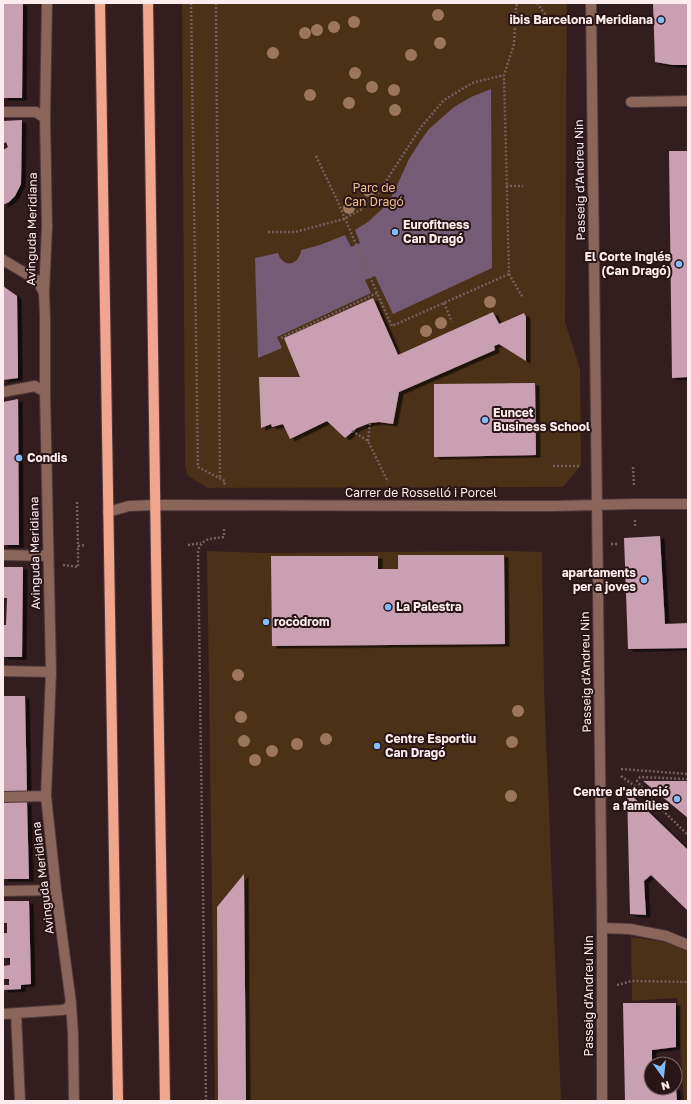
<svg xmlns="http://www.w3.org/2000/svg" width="691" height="1104" viewBox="0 0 691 1104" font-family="'Golos Text',sans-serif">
  <defs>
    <filter id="shadow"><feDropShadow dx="4.5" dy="2.5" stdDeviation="0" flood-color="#0009"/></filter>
  </defs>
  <rect width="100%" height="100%" fill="#331d1f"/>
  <path fill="#4b3118" d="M182 3H567L565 322 580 369 581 465 563 487 208 488 188 476 185 467Z
    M207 551 265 553 510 551 542 552 544 689 561 1101H215Z
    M631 937 678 944 688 951V1101H684L677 998 632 1001Z"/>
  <path fill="#765b76" d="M491 89 492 268 393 314 375 276 365 280 371 293 277 337 282 348 258 358 255 258 278 253C279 255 279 257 281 259 289 269 300 261 301 250L320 245 345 235 351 247 360 243 355 230 368 222 382 209 393 194 409 159 421 140 429 129 454 107 471 97Z"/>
  <path fill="#c9a0b2" filter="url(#shadow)" d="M3 3H23L22 98H3Z
    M653 3H688V65H673L655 62Z
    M22 120 21 184 15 196 9 202 3 205V150L8 147 6 142 3 144V121Z
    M669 151H688V377L672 378Z
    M3 286 17 296 18 366V378L3 380Z
    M373 298 398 355 493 312 499 324 524 313 526 317V361L499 344 494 346 495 350 399 392 393 424 379 422 370 423 357 428 345 438 327 421 290 439 283 424 272 427 271 424 261 428 259 377H300L284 338Z
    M535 383 536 455 434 457V384Z
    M18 399 19 545H3V402Z
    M660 536 665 624 688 623V648L628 649 624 538Z
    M398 555H504L505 644 272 646 271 556H378V569H398Z
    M3 567H23L22 657H3V625H6L7 598H3Z
    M3 696H25L27 792 3 793Z
    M643 781H688V818Z
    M627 791 688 850V911L651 875 644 881 646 915 630 914Z
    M3 802H27L29 879H3Z
    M244 874 246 1101H218L217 907Z
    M3 901H29L31 984 21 985V989L3 990V985H9V979H3V966L10 965V958H3V933H7V923H3Z
    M623 1003H676V1047L652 1050V1064H651V1088H676L677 1101H625Z"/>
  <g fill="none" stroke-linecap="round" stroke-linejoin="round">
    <defs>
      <path id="pedestrian" d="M631 102 688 101"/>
      <path id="minor" d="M47 3 45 118 47 227 44 293 45 317V392L51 672 46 796 56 890 71 1003 73 1034 74 1101
        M591 3 602 928V1101
        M3 112H36L45 118
        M3 260 37 280 44 293
        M3 392 35 386 45 392
        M108 512 129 506 155 505 553 506 634 504H688
        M3 555 48 556
        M3 671 51 672
        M3 797 46 796
        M3 891 56 890
        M602 928 630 929 666 936 688 945
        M16 1013 20 1101
        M3 1014 62 1010 67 1009 71 1003"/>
      <path id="primary" d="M100 3 118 1101
        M148 3 156 556 165 1101"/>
    </defs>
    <use href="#pedestrian" stroke="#4f3a3c" stroke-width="12"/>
    <use href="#minor" stroke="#4f3a3c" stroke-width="12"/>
    <use href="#primary" stroke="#4f3a3c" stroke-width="12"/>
    <path stroke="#735f60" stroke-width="2.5" stroke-dasharray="2 2" stroke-linecap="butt" d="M191 3 198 467 225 481 224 486
      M216 3 220 479
      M537 3 548 18
      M316 156 337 200 377 293
      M506 186H523
      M268 232H295L344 219 362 209 379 192 421 127 444 100 472 83 504 75
      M509 274 523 298
      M444 303 452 322
      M281 338 377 293 392 326 509 274 504 75 514 44 516 6 519 3
      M352 431 368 441 388 482
      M368 441 370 423
      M553 466H581
      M633 467 634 486
      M77 502 78 546 85 545
      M635 520V527
      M611 544H618
      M188 545 201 543
      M63 565 78 567V546
      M621 769 688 774
      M688 774 687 779 640 777 637 781 649 797 688 835
      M621 776 647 795
      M617 985 632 981 688 982
      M206 1101 198 551C203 537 211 539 224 537V529"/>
    <use href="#pedestrian" stroke="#8a6559" stroke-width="10"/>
    <use href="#minor" stroke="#8a6559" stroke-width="10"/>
    <use href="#primary" stroke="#f1a58d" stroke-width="10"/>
  </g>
  <g fill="#9b755d">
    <circle cx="438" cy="15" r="6"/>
    <circle cx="354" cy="22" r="6"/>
    <circle cx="334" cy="27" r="6"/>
    <circle cx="317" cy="30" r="6"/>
    <circle cx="305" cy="33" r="6"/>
    <circle cx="440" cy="43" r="6"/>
    <circle cx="273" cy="53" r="6"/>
    <circle cx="411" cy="55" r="6"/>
    <circle cx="355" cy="73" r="6"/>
    <circle cx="372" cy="87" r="6"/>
    <circle cx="394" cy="90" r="6"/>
    <circle cx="310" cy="95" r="6"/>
    <circle cx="349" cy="103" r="6"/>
    <circle cx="395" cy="110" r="6"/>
    <circle cx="369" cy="191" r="6"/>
    <circle cx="349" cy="208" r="6"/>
    <circle cx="490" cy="302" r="6"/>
    <circle cx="441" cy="323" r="6"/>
    <circle cx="426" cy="331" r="6"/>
    <circle cx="238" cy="675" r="6"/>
    <circle cx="518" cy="711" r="6"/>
    <circle cx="241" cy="717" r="6"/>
    <circle cx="326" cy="739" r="6"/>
    <circle cx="244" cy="741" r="6"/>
    <circle cx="512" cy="742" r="6"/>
    <circle cx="297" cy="744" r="6"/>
    <circle cx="272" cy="751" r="6"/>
    <circle cx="255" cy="760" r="6"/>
    <circle cx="511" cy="796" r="6"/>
  </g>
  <g fill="#84bbfb" stroke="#291416" stroke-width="1.5">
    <circle cx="661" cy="20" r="4"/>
    <circle cx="395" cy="232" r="4"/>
    <circle cx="679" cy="264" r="4"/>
    <circle cx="485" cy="420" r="4"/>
    <circle cx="19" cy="458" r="4"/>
    <circle cx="644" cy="580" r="4"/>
    <circle cx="388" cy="607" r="4"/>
    <circle cx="266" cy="622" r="4"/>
    <circle cx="377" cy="746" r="4"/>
    <circle cx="677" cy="799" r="4"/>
  </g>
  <g text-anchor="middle" stroke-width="4" stroke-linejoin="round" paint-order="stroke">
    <g font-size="12" font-weight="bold" fill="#fdeced" stroke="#291416" text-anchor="start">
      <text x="653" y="24" text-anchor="end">ibis Barcelona Meridiana</text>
      <text x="403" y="229">Eurofitness<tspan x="403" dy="14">Can Dragó</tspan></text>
      <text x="671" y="261" text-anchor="end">El Corte Inglés<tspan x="671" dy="14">(Can Dragó)</tspan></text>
      <text x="493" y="417">Euncet<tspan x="493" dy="14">Business School</tspan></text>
      <text x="27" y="462">Condis</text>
      <text x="636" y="577" text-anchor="end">apartaments<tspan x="636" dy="14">per a joves</tspan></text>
      <text x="396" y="611">La Palestra</text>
      <text x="274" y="626">rocòdrom</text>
      <text x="385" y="743">Centre Esportiu<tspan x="385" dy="14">Can Dragó</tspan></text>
      <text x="669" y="796" text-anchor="end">Centre d'atenció<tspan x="669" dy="14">a famílies</tspan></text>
    </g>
    <g font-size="12" fill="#fdeced" stroke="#291416">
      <text transform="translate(580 180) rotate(-91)" y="4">Passeig d'Andreu Nin</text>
      <text transform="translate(32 229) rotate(-89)" y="4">Avinguda Meridiana</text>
      <text x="421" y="497">Carrer de Rosselló i Porcel</text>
      <text transform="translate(35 553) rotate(-91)" y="4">Avinguda Meridiana</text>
      <text transform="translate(586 672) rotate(-91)" y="4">Passeig d'Andreu Nin</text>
      <text transform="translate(43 878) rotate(-97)" y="4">Avinguda Meridiana</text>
      <text transform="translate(589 996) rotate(-90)" y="4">Passeig d'Andreu Nin</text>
    </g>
    <g font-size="12" fill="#f0bd8f" stroke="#291416">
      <text x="374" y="192">Parc de<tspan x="374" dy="14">Can Dragó</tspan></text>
    </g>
  </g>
  <rect width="691" height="1104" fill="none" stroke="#fdeced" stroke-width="8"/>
  <g transform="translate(663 1076) rotate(165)"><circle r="19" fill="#291416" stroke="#7e6a6c"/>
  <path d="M0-3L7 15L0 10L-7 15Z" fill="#84bbfb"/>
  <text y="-6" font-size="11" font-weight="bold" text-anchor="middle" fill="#fdeced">N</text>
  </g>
</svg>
